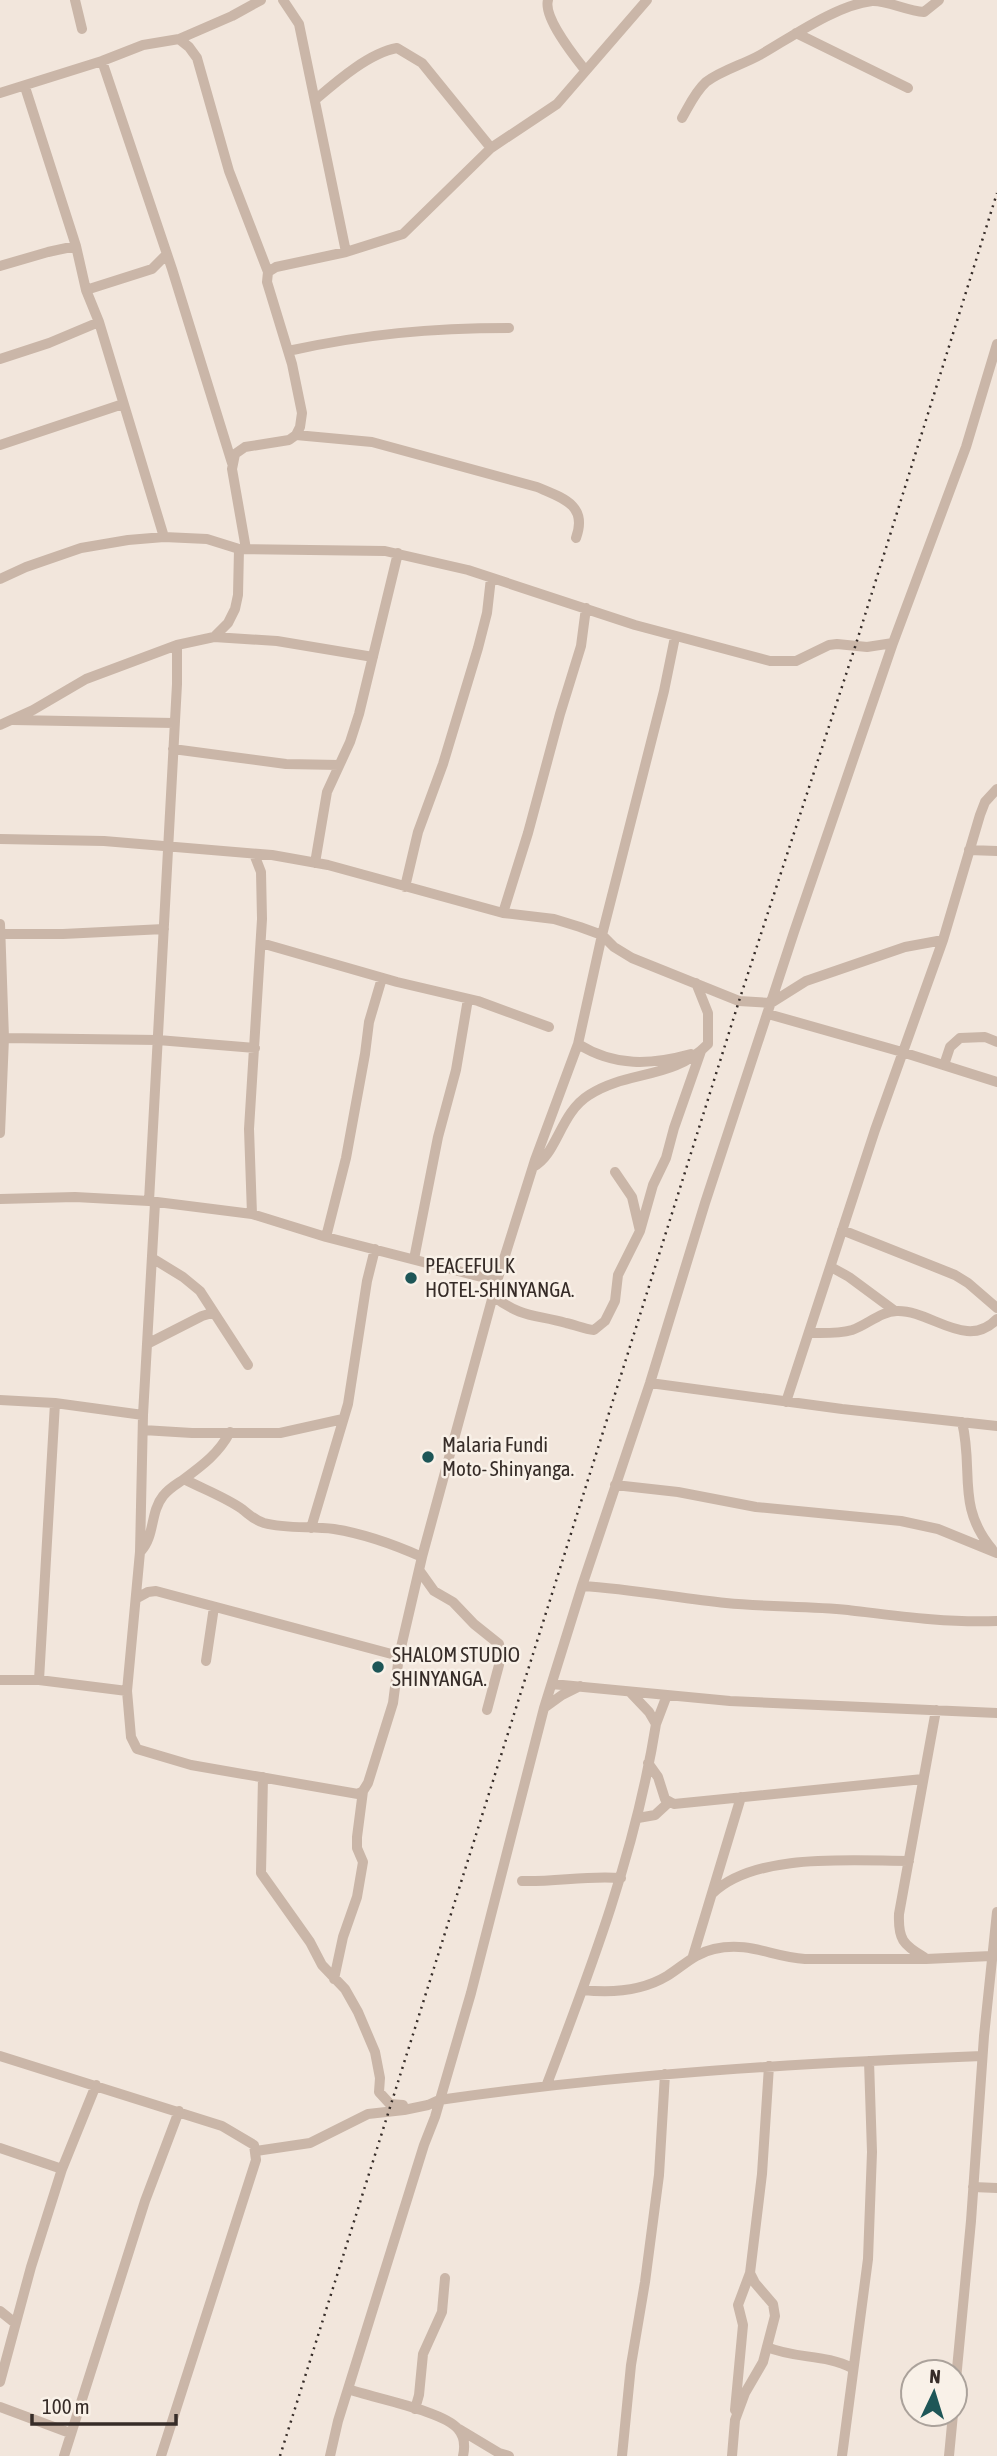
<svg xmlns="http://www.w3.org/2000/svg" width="997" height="2456" viewBox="0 0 997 2456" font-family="'Asap Condensed',sans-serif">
  <rect width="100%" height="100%" fill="#f2e6dc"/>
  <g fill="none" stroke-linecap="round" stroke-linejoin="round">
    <path stroke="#cab6a8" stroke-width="10" d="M75 0 82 29
      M283 0 299 24 346 252
      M548 0C543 17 574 56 585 70
      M796 33 908 88
      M179 39 189 47 197 58 229 171 268 272
      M102 61 172 269 232 463
      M25 87 76 246 86 290 99 322 164 537
      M0 93 102 61 143 45 179 39 232 16 261 0
      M316 99C337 81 369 53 397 48L422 63 491 148
      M682 118C689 106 695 92 706 82 722 70 742 65 760 55 790 38 836 5 872 1 886 0 907 11 924 12L939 0
      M0 266 48 252 76 246
      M86 290 152 269 167 254
      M288 351C365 334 431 328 509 328
      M0 359 49 343 99 322
      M296 435 372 442 537 487C563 498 588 505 576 538
      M0 445 123 404
      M246 549 232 469 235 454 245 447 289 440 296 435 300 427 302 413 292 364 267 282 268 272 276 267 346 252 403 234 491 148 557 104 647 0
      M0 579 26 567 81 548 128 540 164 537 207 539 239 549 385 551 468 570 635 625 770 661H796L829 645 837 644 867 647 893 643
      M214 637 277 641 373 657
      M13 720 174 723
      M0 725 33 710 86 679 177 645 214 637 228 623 235 609 238 595 239 549
      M173 749 286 764 339 765
      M0 839 104 841 272 855 328 865 503 913 554 919 580 927 602 935 614 947 632 958 739 1001 771 1003 806 981 905 947 943 940
      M969 850 997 851
      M315 863 327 792 350 742 359 714 398 553
      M405 887 418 832 443 764 478 648 487 613 491 578
      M503 913 528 833 560 714 581 646 586 608
      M0 924 4 1038 0 1133
      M1 934H63L164 929
      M261 943 397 982 478 1001 549 1027
      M768 1014 902 1052 997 1082
      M4 1038 158 1040 255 1048
      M578 1044C615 1067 651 1065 691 1054
      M944 1065 950 1047 960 1038 985 1037 997 1042
      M533 1167C557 1155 560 1113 589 1095 627 1070 673 1080 708 1044V1013L696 983
      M615 1172 632 1197 640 1231
      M0 1199 75 1197 149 1201 252 1214 326 1237 497 1281
      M149 1201 177 684V645
      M155 1203 143 1415 140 1552 127 1691 131 1737 137 1749 191 1765 358 1794 363 1791 368 1783 393 1703 399 1656 422 1557 497 1281 535 1160 578 1044 602 935 664 691 675 637
      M252 1214 249 1129 262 919 261 872 254 854
      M842 1230 955 1275 968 1283 997 1308
      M326 1237 346 1158 365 1054 369 1022 382 978
      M152 1258 183 1277 200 1291 248 1365
      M414 1259 438 1137 456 1070 468 999
      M831 1267 849 1277 895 1311
      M493 1296C522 1318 533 1314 566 1323 576 1325 584 1329 594 1330L605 1321 615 1301 618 1275 640 1231 653 1185 666 1158 674 1128 701 1051
      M809 1333C823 1333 838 1334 852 1330 867 1325 881 1311 897 1311 931 1310 967 1351 997 1319
      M147 1344 202 1316 212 1313
      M650 1383 842 1409 997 1426
      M0 1400 55 1403 143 1415
      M786 1402 875 1130 943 940 980 815 985 802 997 789
      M962 1422C974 1471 956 1506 992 1549
      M143 1430 192 1433H280L343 1419
      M184 1479C203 1489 225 1497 242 1509 250 1515 254 1520 264 1523 287 1529 311 1526 334 1529 365 1534 393 1544 422 1557
      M615 1485 678 1492 756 1507 901 1521 938 1529 997 1553
      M311 1528 348 1404 367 1281 375 1249
      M141 1551C155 1536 150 1512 163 1496 169 1488 177 1484 184 1479 203 1465 219 1453 230 1432
      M419 1570 434 1591 453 1602 474 1624 499 1644 501 1653 499 1665 487 1710
      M582 1586C631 1589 678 1598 726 1603 766 1607 807 1606 848 1610 898 1616 946 1623 997 1621
      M137 1598 148 1592 156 1591 399 1656
      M206 1661 214 1607
      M0 1680H39L127 1691
      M39 1680 55 1403
      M552 1684 730 1701 997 1713
      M544 1708 562 1695 580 1686
      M656 1724 667 1695
      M648 1763 658 1777 665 1799 674 1804 923 1779
      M263 1777 261 1873 310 1942 322 1965 345 1989 358 2012 375 2052 380 2078 379 2092 390 2104 403 2105
      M638 1818 655 1815 668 1803
      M522 1881C556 1882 588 1875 621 1878
      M713 1893C756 1852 853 1861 909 1861
      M693 1956 741 1797
      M924 1957C903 1945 898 1939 899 1914L936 1710
      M334 1979 343 1937 357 1897 363 1862 357 1848V1837L363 1791
      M583 1990C611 1993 642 1991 667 1976 683 1966 695 1953 714 1949 750 1941 771 1957 805 1959H926L991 1956
      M0 2056 222 2126 254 2145 256 2160 161 2456
      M547 2084C592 1966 636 1850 656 1724L649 1712 630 1692
      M0 2148 62 2169
      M256 2151 310 2143 368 2114 404 2110 428 2105 439 2100C619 2074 800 2063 982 2056
      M973 2187 997 2188
      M0 2311 15 2323
      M767 2347C795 2359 825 2354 852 2368
      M0 2382 31 2267 62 2169 96 2085
      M348 2389C373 2398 444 2411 458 2429 465 2437 465 2447 463 2456
      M955 2390 971 2221 984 2036 997 1912
      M0 2407 70 2433
      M415 2409 419 2395 423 2354 442 2312 445 2278
      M735 2410 743 2325 738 2305 750 2273
      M459 2429 499 2453 509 2456
      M64 2456 145 2201 179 2111
      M330 2456 338 2421 424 2145 435 2117 471 1993 544 1708 582 1586 650 1383 705 1203 794 932 893 643 966 447 997 344
      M622 2456 631 2365 645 2282 659 2175 665 2074
      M732 2456 735 2420 745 2393 763 2362 775 2316 773 2304 755 2283 750 2273 762 2174 769 2066
      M842 2456 868 2259 872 2152 869 2061
      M949 2456 953 2414"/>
    <path stroke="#362c28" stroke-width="2.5" stroke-dasharray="2 5" stroke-linecap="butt" d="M280 2456 739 1001 855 647 997 193"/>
  </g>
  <g fill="#1e5657" stroke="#f9f1e8" stroke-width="2.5">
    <circle cx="411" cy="1278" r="7"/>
    <circle cx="428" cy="1457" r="7"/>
    <circle cx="378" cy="1667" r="7"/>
  </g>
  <g text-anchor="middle" stroke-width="5" stroke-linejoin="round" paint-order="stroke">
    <g font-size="21" fill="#362c28" stroke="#f9f1e8" text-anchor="start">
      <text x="425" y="1273">PEACEFUL K<tspan x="425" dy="24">HOTEL-SHINYANGA.</tspan></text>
      <text x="442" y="1452">Malaria Fundi<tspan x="442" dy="24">Moto- Shinyanga.</tspan></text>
      <text x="392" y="1662">SHALOM STUDIO<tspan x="392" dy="24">SHINYANGA.</tspan></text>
    </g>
  </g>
  <g transform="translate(934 2393) rotate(4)"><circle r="33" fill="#f9f1e8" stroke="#aba29b" stroke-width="2"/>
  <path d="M0-5L12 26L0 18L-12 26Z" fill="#1e5657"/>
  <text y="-10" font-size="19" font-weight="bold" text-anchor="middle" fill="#362c28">N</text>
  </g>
  <path d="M32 2414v10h144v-10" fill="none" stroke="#362c28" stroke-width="3.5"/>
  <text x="42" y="2414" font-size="21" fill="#362c28" stroke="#f9f1e8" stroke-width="5" paint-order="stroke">100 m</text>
</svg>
